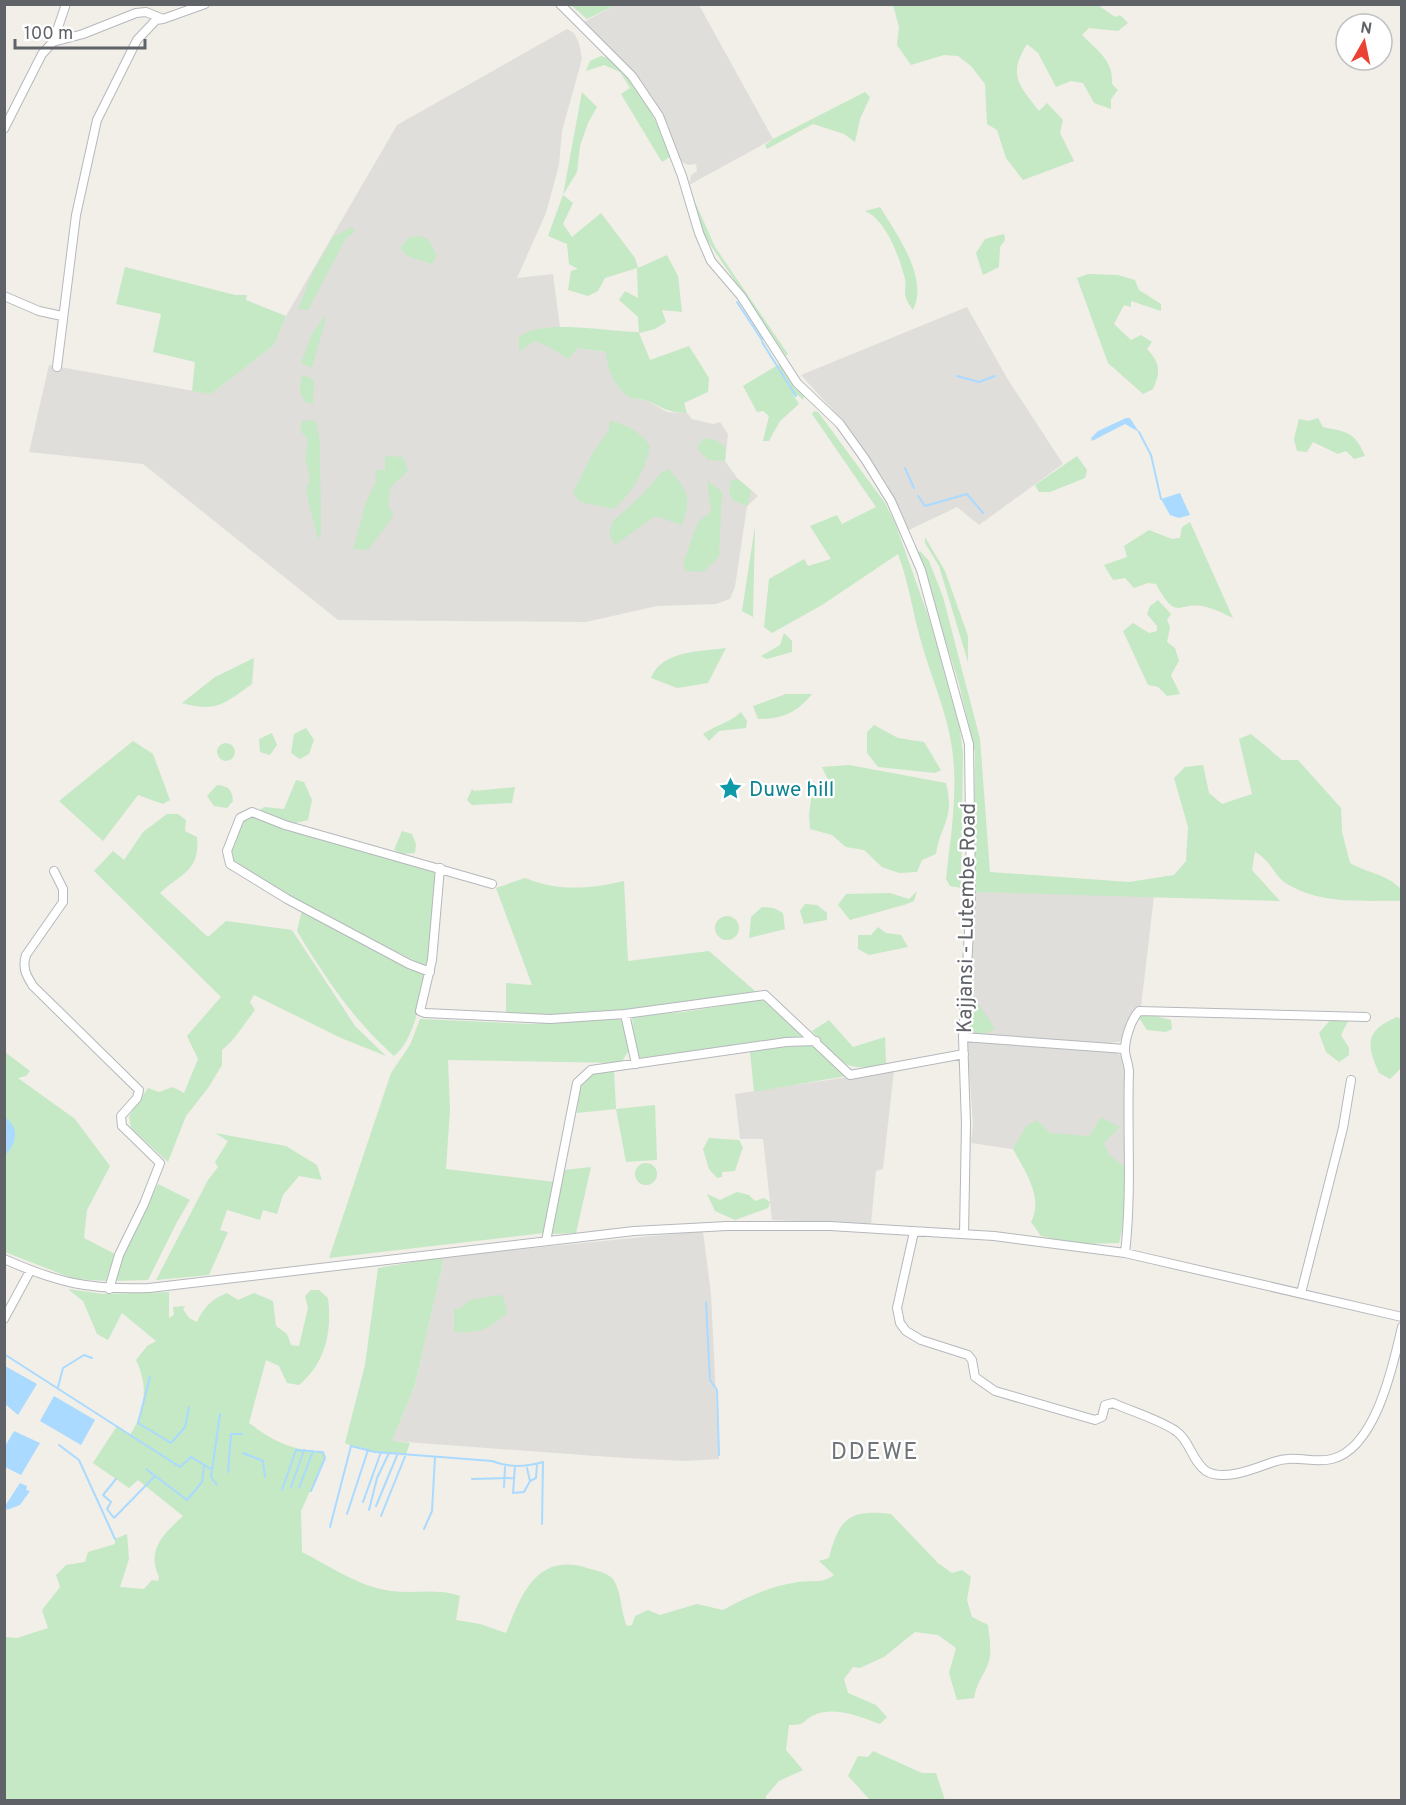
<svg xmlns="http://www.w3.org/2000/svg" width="1406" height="1805" viewBox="0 0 1406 1805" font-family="Overpass,sans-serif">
  <rect width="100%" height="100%" fill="#f1efe8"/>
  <path fill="#e0deda" d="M615 5H699L773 139 689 185 691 175 697 171 696 164 688 165 680 161 661 115 582 23Z
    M567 29 574 33 579 43 582 59 562 131 559 165 546 213 517 278 553 274 560 328 568 358 578 348 606 352 608 366 618 385 630 398 646 400 667 412 687 413 692 419 713 424 720 422 728 434 725 461 738 479 758 496 747 506 735 587 730 599 716 604 657 606 586 622 338 620 143 464 29 452 49 365 211 394 274 345 286 316 397 125Z
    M967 307 1007 378 1063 464 979 525 957 507 909 530 887 484 850 429 801 375Z
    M974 892 1154 896 1141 1007 1131 1015 1124 1041 1100 1044 984 1037 970 1033Z
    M967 1040 1116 1052 1122 1057 1126 1063 1124 1166 971 1143 973 1124Z
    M894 1070 883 1169 876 1171 871 1224 772 1220 763 1139H740L735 1094Z
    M703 1231 711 1294 719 1459 685 1461 624 1458 392 1441 415 1385 442 1267V1257Z"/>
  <path fill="#c5e8c5" d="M571 5H615L587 19Z
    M893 5H1098L1115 17 1120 15 1128 23 1118 31 1089 28 1082 35C1097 50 1114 61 1112 84L1118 90 1111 99V109L1094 103 1083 83 1071 81 1056 87 1038 53 1027 44C1008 75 1018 84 1039 111L1047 103 1063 120 1060 133 1074 161 1023 180 1006 158 997 130 987 124 985 84 971 66 958 56 944 55 911 65 897 45 899 27Z
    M601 56C630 62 662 130 670 157L662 162 621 94 630 88 620 72 604 65 586 71 590 61Z
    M582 92 597 107 588 123 580 146 577 172 563 195 573 203 563 224 572 237 601 213 635 258 638 268 667 255 678 276 682 312 662 310 666 322 655 329 639 333 650 360 689 346 709 378 708 392 684 403 687 413C668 412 665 409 648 401 642 398 634 400 629 397 616 389 606 367 606 352L578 348 568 359 549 347 535 341 519 351V337C542 318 608 332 639 332L638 317 619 300 625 291 638 298 637 268 605 278 598 291 588 296 568 290 571 271 578 269 569 264 567 244 548 236 563 195Z
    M865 92 870 97 860 119 855 142 844 134 813 124 767 149 765 145 773 139Z
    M692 195 715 247 788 354 786 356 705 237Z
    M880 207C897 235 929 278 913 310 899 291 909 292 904 275 898 254 886 220 865 211Z
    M351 227 355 232 346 238 308 310 298 309 311 276 333 237Z
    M1004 234 1005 240 1000 247 999 267 983 275 976 253 985 239Z
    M418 236 428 239 437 256 432 264 407 256 400 248 409 237Z
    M125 267 235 295H247L246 300 286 316 274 345 211 394 192 391 195 362 153 352 161 314 116 304Z
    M1088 274 1118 275 1135 280 1139 290 1161 304V311L1131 301V307L1124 305 1114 324 1131 340 1141 335 1152 342 1147 349C1160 363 1161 371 1153 389L1143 394 1108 363 1077 278Z
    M327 314 312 368 301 363 312 333Z
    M781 363 804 396 803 400 798 395 794 396 799 404 780 421 769 441H763L769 416 763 411 757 412 743 386Z
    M302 376 310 377 314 382 313 404 306 403 299 391Z
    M814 411 818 412 885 503 895 523 930 621 960 730 963 753 961 888 950 886 946 879C950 842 956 805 954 768 952 720 931 680 919 634 912 607 908 581 898 554L822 605 772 633 764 627 769 579 804 559 808 566 831 559 810 526 837 515 842 524 876 507 812 414Z
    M1318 418 1323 427C1347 432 1355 432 1365 456L1354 459 1346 451 1338 454 1313 442 1307 452 1297 451 1294 439 1299 419 1309 421Z
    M303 420 316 421 320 442 321 532 318 540 306 491 310 478 305 458 308 440 300 430Z
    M610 421C626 424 641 432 650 446 646 471 632 492 614 509L580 502 573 493 592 454 609 430Z
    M703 438 716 440 726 448 725 461 708 460 697 448Z
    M385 456 403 457 408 471 390 488 388 506 394 515 368 550 353 549 366 502 376 481 375 470H385Z
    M1077 456 1087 470 1085 478 1050 492H1039L1035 485Z
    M669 469C688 492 692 495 682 525L655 516 615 545 609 534 613 521 642 495 662 472Z
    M738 479 751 490 748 506 734 501 729 493 731 480Z
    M707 480 722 492 719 557 703 572 686 571 683 563 698 522 711 512Z
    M1190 522 1233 618C1225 614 1215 609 1206 607 1177 600 1178 624 1156 584L1148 583 1134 588 1125 578 1113 580 1104 565 1127 557 1124 546 1149 530 1172 539 1180 538 1182 527Z
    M755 526 753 617 742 611Z
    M925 537 945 571 968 636V662L939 566 925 543Z
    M920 551 929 561 943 597 980 739 990 872 1129 882 1174 875 1186 861 1188 827 1174 778 1185 767 1203 765 1209 793 1222 804 1252 794 1239 739 1251 734 1282 760H1298L1341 808 1342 832 1350 863C1369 874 1385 873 1401 889V901C1361 900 1323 905 1287 884 1274 876 1271 860 1255 852L1252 870 1280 901 974 892 975 752 959 684 918 553Z
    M1158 600 1171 614 1167 620 1170 627 1167 642 1175 648 1179 661 1171 675 1180 694 1167 696 1158 687 1148 685 1123 631 1133 623 1149 633 1157 631V626L1147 614 1150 606Z
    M784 633 792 641V652L767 659 761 656 780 645Z
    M726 648 708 683 677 688 651 678C662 650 700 652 726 648Z
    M254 658 252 684C225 703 217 713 182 703L215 677Z
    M786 694H812C797 713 782 719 758 719L753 706Z
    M741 712 747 721 746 728 719 731 709 741 703 734C716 725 731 722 741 712Z
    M874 725 898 738 924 742 941 770 935 773 878 767 867 753V732Z
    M306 728 314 740 309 754 300 759 291 753 294 734Z
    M272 733 277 745 270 755 260 752 259 739Z
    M133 741 153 754 170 800 163 804 138 795 103 841 59 801Z
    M217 752a9 9 0 1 1 18 0a9 9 0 1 1-18 0Z
    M849 765 946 783C955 819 941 823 936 854L922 860 917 872 899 873 882 867 864 850 846 847 832 835 810 829 809 814 812 794 827 795 831 786 822 767Z
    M296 780 304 782 312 800 308 820 292 824 260 810 264 807 284 809Z
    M217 785C229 786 232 790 233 801L227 808 214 806 207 796Z
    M515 787 512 803 472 805 467 800 472 789 474 791Z
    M167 814H178L186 820 185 831 197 837C200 872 181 873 160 893L208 937 226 921 292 930 355 1026 386 1056 341 1038 254 995 250 1002 255 1010C244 1024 236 1039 222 1050V1065L208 1088 186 1116 168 1162 131 1128 129 1116 148 1088 159 1092 173 1087 184 1093 198 1059 187 1036 221 997 94 871 113 851 124 860 143 832Z
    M248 816 434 872 437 880 429 968 294 900 234 864C227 845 236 830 248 816Z
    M402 831 412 834 416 844 415 853 403 854 394 850Z
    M525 878C561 892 587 889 624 881L628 961 709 951 755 991 754 994C668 1006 593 1016 506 1016V983L532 985 496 888Z
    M917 891 914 901 907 904 850 920 838 905 846 894 890 893 909 899Z
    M805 904 817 905 827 913V920L804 924 800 911Z
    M762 907 774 908 783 913 785 929 749 938 751 917Z
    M302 910 427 973C420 998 415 1040 394 1056 354 1021 324 976 297 931Z
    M715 928a12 12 0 1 1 24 0a12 12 0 1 1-24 0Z
    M878 927 886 933 901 935 908 947 869 955 858 949V935H871Z
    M759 1000 769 1001 804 1039 639 1058 634 1038 632 1016 684 1012Z
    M971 1002H977L995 1028C986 1035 979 1036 969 1030L968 1013Z
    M1143 1013 1171 1020 1172 1029 1166 1032 1147 1030 1139 1018Z
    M1397 1017 1401 1019V1068L1390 1079 1379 1073C1366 1043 1365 1031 1397 1017Z
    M616 1018 624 1022 629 1050 621 1063 448 1060 450 1109 446 1169 555 1182 544 1233 329 1258 391 1073 410 1045 420 1019 530 1024Z
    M1331 1019 1348 1021 1341 1035 1349 1048V1055L1339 1062 1326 1052 1319 1033Z
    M829 1020 853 1047 885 1037 886 1065C842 1072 840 1063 812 1031Z
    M812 1044 846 1076 754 1092 750 1051Z
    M5 1052 30 1071 26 1076 18 1078 75 1119 110 1166 87 1210 84 1238 115 1254 106 1281 74 1279 5 1252Z
    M614 1070 616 1109 655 1105 657 1160 626 1162 616 1109 577 1113C580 1082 582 1073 614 1070Z
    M1101 1117 1120 1127 1104 1143 1109 1155 1124 1166 1129 1198 1119 1243 1077 1244 1041 1236 1031 1222C1044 1198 1025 1171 1013 1149L1026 1126 1037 1120 1050 1133 1089 1136Z
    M215 1133 286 1146 317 1165 322 1180 299 1176 283 1195 277 1214 263 1210 260 1220 227 1210 220 1230 228 1232 209 1275 156 1280 208 1180 218 1167 215 1162 228 1141Z
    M709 1138 739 1140 743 1147 735 1171 722 1172V1177L717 1178 709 1169 703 1149Z
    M635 1174a11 11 0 1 1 22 0a11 11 0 1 1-22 0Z
    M591 1167 576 1233 552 1234 564 1170Z
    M158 1184 190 1200 177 1222 148 1280 114 1281 123 1252Z
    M737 1192 749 1195 755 1201 764 1198 770 1202 768 1208 735 1220 715 1211 707 1194 720 1200Z
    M442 1257V1267L415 1385 392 1441 410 1443 406 1454C386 1453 364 1453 345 1443L365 1365 378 1268Z
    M68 1289 103 1294 169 1292V1318L174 1315 173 1307 185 1306 183 1309 189 1318 197 1322C203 1308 212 1299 227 1293L238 1300 254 1293 273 1301 276 1326 287 1334 291 1345 299 1346 308 1308 305 1296 311 1290H319L328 1298C332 1331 326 1363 299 1385L287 1383 279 1366 266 1360 249 1423C276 1443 290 1449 323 1452L325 1458 301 1511 302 1552C330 1566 359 1587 391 1591 415 1594 437 1588 460 1596L456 1620 480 1624 506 1633C521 1596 536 1552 587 1568 594 1570 606 1572 612 1578 622 1590 620 1611 627 1626L632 1625 635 1616 648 1610 660 1615 697 1604 723 1610C747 1597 771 1586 798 1582 812 1580 822 1584 834 1575L819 1561 829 1558C839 1518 850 1509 891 1514L938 1563 952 1573 962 1570 971 1577 967 1600 972 1617 988 1625C989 1636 992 1650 989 1661 985 1674 977 1681 974 1698L957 1700 949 1673 956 1648 938 1635 915 1632 884 1657 860 1668 853 1667 844 1679 848 1693 876 1705 887 1717 880 1724C860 1717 836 1706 814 1715 801 1721 808 1725 789 1725L786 1750 803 1770 779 1781 766 1796V1800H5V1637L17 1638 48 1628 42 1610 60 1587 56 1575 66 1565 85 1562 88 1552 115 1544V1539L127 1534 129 1559 120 1587 144 1589 152 1580 158 1581 159 1577C146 1549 164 1534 183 1516L138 1480 129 1488 93 1463 117 1426 130 1435C145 1411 149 1386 136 1360L147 1346 156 1341 122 1313 108 1340 97 1334 83 1301Z
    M498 1295 503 1296 507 1313C490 1329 478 1334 454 1332V1309L461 1308 470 1300Z
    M873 1751 922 1773H936L945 1800H870L848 1776 858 1756 868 1757Z"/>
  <path fill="#aadaff" d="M1126 418H1130L1139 432 1125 424 1092 441 1091 438 1098 431Z
    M1180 493 1190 515 1179 518 1170 515 1161 499Z
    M4 1117C20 1126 17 1144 5 1155Z
    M5 1366 37 1384 18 1415 5 1404Z
    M54 1396 95 1420 81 1445 40 1421Z
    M14 1431 40 1443 21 1475 5 1467V1446Z
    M20 1483 27 1486 26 1490 30 1491 20 1505 7 1510 5 1506Z"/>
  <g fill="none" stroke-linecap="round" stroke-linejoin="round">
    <path stroke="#aadaff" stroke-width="2" d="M737 302 762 340
      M762 342 796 396
      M957 376 979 382 995 376
      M1139 432 1151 455 1161 499
      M905 468 914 488
      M918 496 925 506 967 494 983 513
      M706 1302 710 1380 717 1390 719 1455
      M4 1354 180 1467 191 1457 211 1469
      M150 1377 138 1423 171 1443 185 1427 189 1407
      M58 1387 63 1368 84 1355 92 1358
      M59 1445 79 1460 115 1539
      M243 1453 263 1461 265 1477
      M515 1466 513 1493 524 1492 530 1481 527 1468
      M146 1469 187 1500 202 1482 204 1466
      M228 1472 231 1434H242
      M116 1479 103 1495 111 1502 107 1509 114 1518 155 1476
      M472 1479 514 1478
      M530 1481 536 1478 537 1464
      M217 1485 211 1477 220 1414
      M291 1487 304 1450
      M504 1487 505 1467
      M299 1488 313 1451
      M282 1490 296 1450 323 1452 325 1458 311 1491
      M363 1502 381 1452
      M376 1506 398 1453
      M369 1510 377 1478 389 1453
      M347 1514 368 1450
      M381 1516 406 1454
      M330 1527 351 1446 375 1452 492 1461C510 1468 525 1467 543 1462L542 1524
      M424 1529 432 1511 435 1457"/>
    <defs>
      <path id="minor" d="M560 4 632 76 659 116 682 176 699 233 711 261 741 296 797 383 840 424 865 459 891 501 921 570 969 744 971 896 963 1037 966 1124 964 1234
        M53 42 66 4
        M4 129 42 54 53 42 83 34 136 13 146 12 163 19 205 4
        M4 296 39 311 62 316
        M57 367 76 215 97 120 137 40 156 20 163 19
        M440 868 432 960 420 1011 425 1013 550 1019 625 1014 765 995 850 1075 964 1054
        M54 871 63 889V902L26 955C22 968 26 975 33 986L139 1090 137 1098 121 1116 122 1126 160 1163 144 1204 119 1255 109 1289
        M430 972 409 964 287 899 230 864 227 851 240 818 252 812 285 825 492 884
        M625 1014 636 1064
        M963 1037 1125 1049
        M914 1232 897 1308 900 1323 906 1331 921 1340 968 1355 972 1360 975 1377 995 1391 1095 1420 1102 1417 1105 1405 1113 1403C1133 1412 1158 1419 1176 1431 1190 1441 1192 1461 1206 1471 1224 1482 1256 1468 1273 1462 1297 1454 1312 1464 1332 1459 1376 1448 1393 1365 1402 1327
        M546 1241 577 1083 591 1070 786 1042 816 1041
        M1125 1253C1132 1193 1127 1133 1129 1072 1129 1065 1125 1057 1125 1050 1125 1038 1131 1020 1139 1011L1366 1017
        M4 1259C58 1283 90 1290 149 1288L634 1231 727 1226H830L994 1236 1125 1253 1402 1317
        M1301 1293 1343 1128 1351 1080
        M4 1319 30 1271"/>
    </defs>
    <use href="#minor" stroke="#b5b8bc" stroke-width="10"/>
    <use href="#minor" stroke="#fff" stroke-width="8"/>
  </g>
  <defs>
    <symbol id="sight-bare" viewBox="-9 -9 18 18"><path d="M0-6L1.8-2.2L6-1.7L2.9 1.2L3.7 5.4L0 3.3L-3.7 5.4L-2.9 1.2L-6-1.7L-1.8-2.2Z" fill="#0f9aa8" stroke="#fff" stroke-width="2.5" paint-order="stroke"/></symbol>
  </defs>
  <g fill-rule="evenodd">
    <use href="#sight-bare" x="714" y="772" width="33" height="33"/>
  </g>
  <g text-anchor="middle" stroke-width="4.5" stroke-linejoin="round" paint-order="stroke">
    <g font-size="21" fill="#0d838f" stroke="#fff" text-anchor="start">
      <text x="749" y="796">Duwe hill</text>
    </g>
    <g font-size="21" fill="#5f6368" stroke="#fff">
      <text transform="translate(966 918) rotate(-89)" y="7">Kajjansi - Lutembe Road</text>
    </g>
    <g font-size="24" letter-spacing="1.5" fill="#70757a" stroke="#fff">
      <text x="875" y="1459">DDEWE</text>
    </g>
  </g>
  <rect width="1406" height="1805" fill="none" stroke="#5f6368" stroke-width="12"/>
  <g transform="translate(1364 42) rotate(9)"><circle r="28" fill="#ffffff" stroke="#bfc1c3" stroke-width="1.5"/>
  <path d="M0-4.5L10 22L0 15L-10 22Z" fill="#ea4335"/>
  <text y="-9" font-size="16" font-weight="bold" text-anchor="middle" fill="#5f6368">N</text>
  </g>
  <path d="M15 39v9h130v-9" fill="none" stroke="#5f6368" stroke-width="3"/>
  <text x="24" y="39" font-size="18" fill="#5f6368" stroke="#ffffff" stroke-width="4.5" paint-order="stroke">100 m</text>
</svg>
